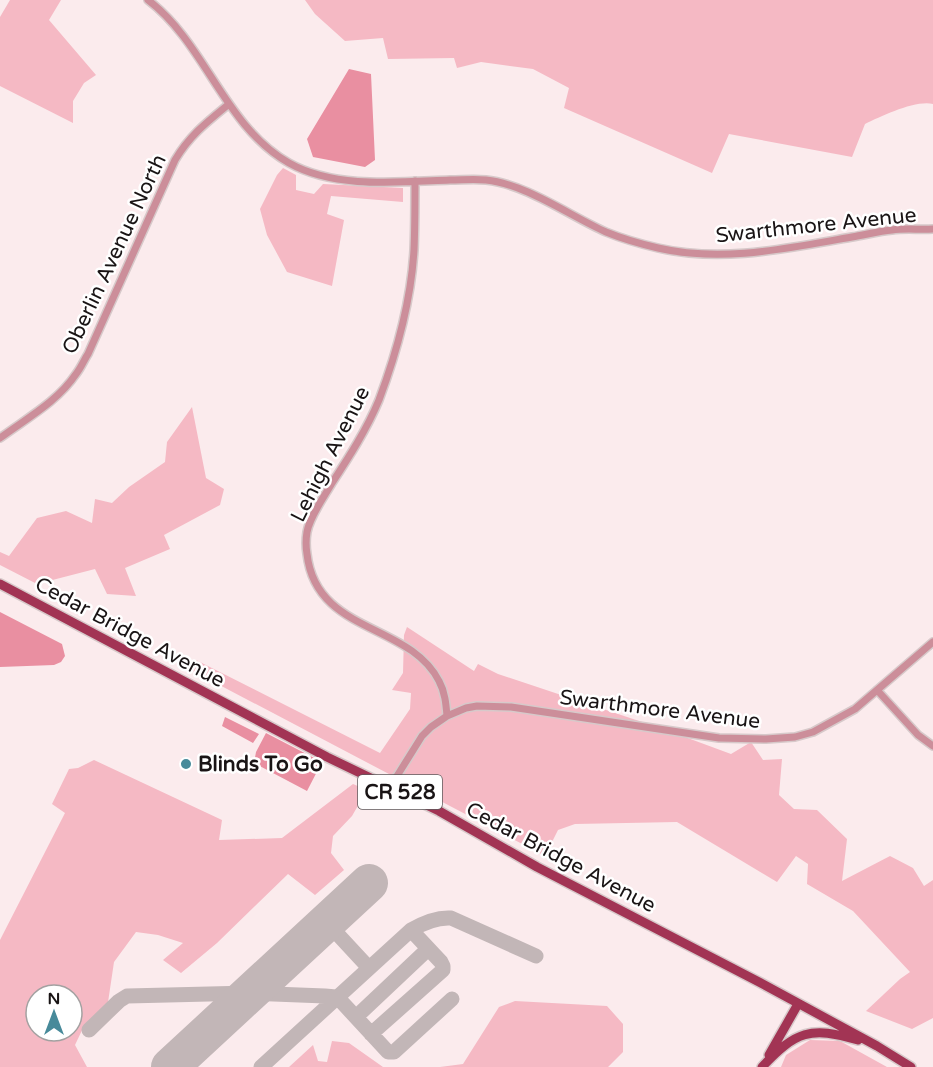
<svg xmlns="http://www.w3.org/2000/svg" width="933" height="1067" viewBox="0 0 933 1067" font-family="'Varela Round',sans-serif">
  <rect width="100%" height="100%" fill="#fbebed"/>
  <path fill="#f5b9c4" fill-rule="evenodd" d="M10 0H61L49 20 96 75 84 83 73 101V123L0 86V17Z
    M305 0H933V104C915 100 882 116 865 124L852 157 729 134 712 173 564 108 569 88 533 69 481 62 457 68 454 58 388 59 383 38 345 41 315 14Z
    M283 168 296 175V190L314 194 323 184 403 188V202L331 196 327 214 344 220 332 286 287 272 267 235 260 209 277 175Z
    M192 407 206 478 224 489 220 505 164 535 170 549 125 568 136 596 107 594 95 569 37 584 0 565V552L9 556 37 518 66 511 92 523 95 499 112 503 129 487 165 462 167 442Z
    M407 627 474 671 478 664 498 674 666 730 731 754 751 742 763 760 782 759 779 795 794 809 817 810 847 839 842 881 890 856 913 868 924 886 933 880V1018L912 1029 866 1011 900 979 910 972 853 911 807 884 808 864 796 856 777 882 677 822 575 824 558 830 545 856 172 660H196L380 753 410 709 411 693 392 690 403 673 404 635Z
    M94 760 222 820 219 840 282 838 353 784 367 790 352 816 333 836 331 853 344 870 315 895 288 874 217 943 181 973 163 960 183 943 158 935 136 932 114 962 107 1009 84 1026 75 1045 87 1067H0V940L65 813 52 804 69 769 78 768ZM36 995H72V1031H36Z
    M515 1001 607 1006 623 1024V1052L608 1067H440L463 1064 499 1007Z
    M810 1040 840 1041 887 1067H781L786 1055Z
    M332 1041 349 1043 383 1067H289L313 1045 318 1061 327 1062Z"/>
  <path fill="#e98fa1" d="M349 69 371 74 375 160 365 167 313 157 307 139Z
    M0 612 62 644 65 656 61 662 54 665 0 667Z
    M225 717 259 734 253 743 222 726Z
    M266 733 322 762 307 791 254 763 256 752Z"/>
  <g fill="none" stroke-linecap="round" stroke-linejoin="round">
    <path stroke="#c2b6b7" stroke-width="15" d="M322 927H331L369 968
      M356 1017 428 949
      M89 1030 119 1001 127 996 250 993 325 996 336 997 340 1000 388 1052H394L452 999
      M371 1034 443 970V966L441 962 411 930
      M261 1067 411 930C423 923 436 917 451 918L536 956"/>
    <path stroke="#c2b6b7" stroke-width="38" d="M170 1067 369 883"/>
    <defs>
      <path id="minor" d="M148 0C206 44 224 126 289 163 335 189 399 182 450 180 462 180 474 179 486 180 526 184 570 216 606 232 623 239 641 244 658 248 723 263 788 248 852 237 865 235 879 231 892 230 906 228 920 230 933 229
        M415 181C415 204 415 227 414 250 411 301 397 352 379 400 367 429 349 457 332 483 324 497 310 516 307 532 306 538 306 548 307 554 316 634 409 622 439 681 445 692 446 704 447 716
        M0 438C27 418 57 402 76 374 81 368 84 360 88 354L175 160C190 135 207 122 229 104
        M877 690 918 735 933 746
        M387 786 397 776 422 736 431 727 447 716 466 708 477 706 511 707 719 738 766 739 795 737 813 732 855 709 933 642"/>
      <path id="major" d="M0 584 327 757 439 811 537 867 759 982 877 1046 911 1067
        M769 1055 798 1004
        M762 1067C796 1031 810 1026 858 1040"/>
    </defs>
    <use href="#minor" stroke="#d7c9ca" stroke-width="10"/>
    <use href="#major" stroke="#d7c9ca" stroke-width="12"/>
    <use href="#minor" stroke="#cc8e9a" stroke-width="7"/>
    <use href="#major" stroke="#a23454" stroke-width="9"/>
  </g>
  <circle fill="#478a9a" stroke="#fff" stroke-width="2" cx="186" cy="764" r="6"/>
  <g text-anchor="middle" stroke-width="5" stroke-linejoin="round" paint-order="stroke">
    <rect fill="#fff" stroke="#5e5a5b" stroke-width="1.5" x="358" y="775" width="84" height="34" rx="4.5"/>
    <g font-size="20" font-weight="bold" fill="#191415">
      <text x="400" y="799">CR 528</text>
    </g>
    <g font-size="21" fill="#191415" stroke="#fff">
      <text transform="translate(816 225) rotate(-6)" y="7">Swarthmore Avenue</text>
      <text transform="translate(114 254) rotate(-65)" y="7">Oberlin Avenue North</text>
      <text transform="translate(330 454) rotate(-63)" y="7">Lehigh Avenue</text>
      <text transform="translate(130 632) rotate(28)" y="7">Cedar Bridge Avenue</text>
      <text transform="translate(660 709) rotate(7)" y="7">Swarthmore Avenue</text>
      <text transform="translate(561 857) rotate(28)" y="7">Cedar Bridge Avenue</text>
    </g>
    <g font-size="21" font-weight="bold" fill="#191415" stroke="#fff" text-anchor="start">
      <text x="198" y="771">Blinds To Go</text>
    </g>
  </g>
  <g transform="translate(54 1013)"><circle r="28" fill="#ffffff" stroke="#a3a1a1" stroke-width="1.5"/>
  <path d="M0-4.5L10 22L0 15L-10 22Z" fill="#478a9a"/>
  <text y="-9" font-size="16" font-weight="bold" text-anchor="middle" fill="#191415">N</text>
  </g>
</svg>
